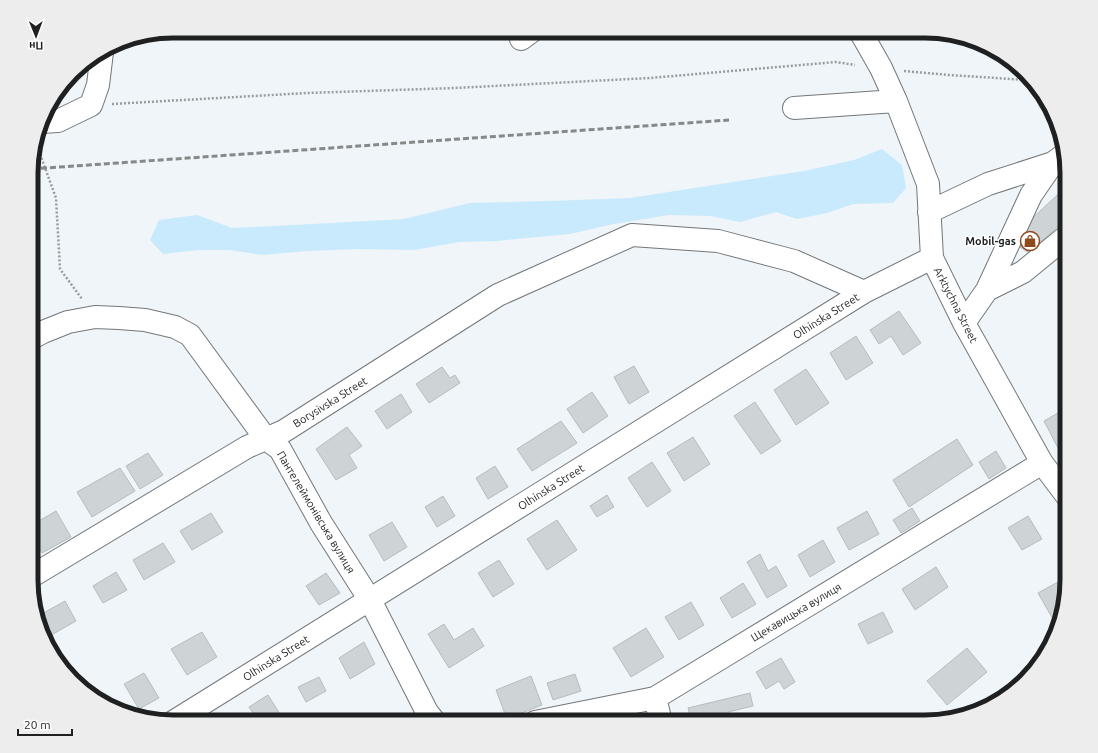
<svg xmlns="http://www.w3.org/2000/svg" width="1098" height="753" viewBox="0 0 1098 753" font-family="Ubuntu,sans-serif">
  <rect width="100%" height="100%" fill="#eff5f8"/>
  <path fill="#c8eafc" d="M882 149 902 165 906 188 893 203 853 204 827 213 797 219 776 212 740 222 710 216 669 215 614 224 570 234 496 241 459 242 414 250 358 249 306 251 262 255 229 250H198L163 254 150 240 159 220 197 215 232 228 294 225 404 219 470 203 550 201 630 198 804 171 854 160Z"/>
  <path fill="#ced3d6" stroke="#b6bcbf" d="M451 31H472L457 40Z
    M1067 186V218L1029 253 1017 245 1024 226Z
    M899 311 921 343 903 355 891 336 879 344 870 330Z
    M856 336 873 363 846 380 830 353Z
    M634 366 649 392 629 404 614 377Z
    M442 367 450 378 455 375 460 383 429 403 416 384Z
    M806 369 829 403 796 425 774 390Z
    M592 392 608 416 583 433 567 409Z
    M401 394 412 412 387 429 375 411Z
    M755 402 781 441 761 454 734 416Z
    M1065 409 1067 412V446L1059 450 1044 421Z
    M561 421 577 443 532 471 517 449Z
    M347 427 362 446 349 455 357 468 336 480 316 449Z
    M693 437 710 464 684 481 667 453Z
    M957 439 973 465 909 507 893 480Z
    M996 451 1006 468 989 479 979 462Z
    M148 453 163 475 140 489 126 466Z
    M652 462 671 491 647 507 628 478Z
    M495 466 508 487 488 499 476 478Z
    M120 468 135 491 92 517 77 492Z
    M607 495 614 507 597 517 590 506Z
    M443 496 455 516 437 527 425 507Z
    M912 508 920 521 901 533 893 520Z
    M56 511 71 537 42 553 32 535V525Z
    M867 511 879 534 849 550 837 528Z
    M211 513 223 532 192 550 180 531Z
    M1028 516 1042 539 1022 550 1008 528Z
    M557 520 577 550 547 570 527 539Z
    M392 522 407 547 384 561 369 535Z
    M823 540 835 562 810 577 798 555Z
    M163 543 175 562 144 580 133 560Z
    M760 554 768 571 776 566 787 586 767 598 747 562Z
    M499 560 514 584 493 597 478 573Z
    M936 567 948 587 915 610 902 589Z
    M116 572 127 590 103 603 93 586Z
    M326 573 340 593 319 605 306 586Z
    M1067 577V589L1058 628 1038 593Z
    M743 583 756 604 732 618 720 598Z
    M65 601 76 621 46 638 38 616Z
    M691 602 704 625 679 640 665 617Z
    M883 612 893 632 868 644 858 624Z
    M444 624 454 640 473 628 484 646 449 668 428 634Z
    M646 628 664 657 631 677 613 648Z
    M202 632 217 657 187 675 171 649Z
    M364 642 375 664 350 679 339 658Z
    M967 648 987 672 947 705 927 681Z
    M781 658 795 682 784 689 779 681 766 689 756 672Z
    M144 673 159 698 139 709 124 684Z
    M575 674 581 691 553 700 547 683Z
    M531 676 542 705 507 719 496 690Z
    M319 677 326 691 306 702 298 687Z
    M750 693 753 706 728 712 730 722H692L688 708Z
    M268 695 285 722H259L249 707Z"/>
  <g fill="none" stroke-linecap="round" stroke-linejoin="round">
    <defs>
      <path id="minor" d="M860 31 881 68 896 101 928 184 932 258 964 323 1042 463 1067 496
        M521 39 532 31
        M794 108 896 101
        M42 122 58 121 91 105 98 85 102 52
        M929 212 988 184 1053 163
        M987 290 1023 272 1067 236
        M964 323 987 290 1031 195 1053 163 1064 155
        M32 338 43 332 68 322 95 317 119 318 145 320 175 327 190 335 266 439 280 449 321 523 370 600 427 712 435 722
        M32 576 247 447 284 431 498 295 632 235 718 241 794 261 864 292
        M655 698 661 722
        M173 722 864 292 932 258
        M535 722 655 698 1042 463"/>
    </defs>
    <use href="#minor" stroke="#72777a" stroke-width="24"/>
    <path stroke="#989c9e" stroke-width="2.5" stroke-dasharray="2 2" stroke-linecap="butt" d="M904 71 949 75 1027 80
      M112 104 307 93 455 88 650 78 836 62 855 65
      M36 143 56 198 60 269 82 299"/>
    <use href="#minor" stroke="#fff" stroke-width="22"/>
    <path stroke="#85898a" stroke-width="3" stroke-dasharray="6 3" stroke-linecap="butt" d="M32 169 729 120"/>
  </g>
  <defs>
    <symbol id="shop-ring" viewBox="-11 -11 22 22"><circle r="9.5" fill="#fff" stroke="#8e4a1d" stroke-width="1.5"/><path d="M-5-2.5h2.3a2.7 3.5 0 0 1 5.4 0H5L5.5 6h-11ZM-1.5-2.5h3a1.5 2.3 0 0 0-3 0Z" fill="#8e4a1d"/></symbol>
  </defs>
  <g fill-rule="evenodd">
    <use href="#shop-ring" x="1019" y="230" width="22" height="22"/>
  </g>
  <g text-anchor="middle" stroke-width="3" stroke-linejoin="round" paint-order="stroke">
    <g font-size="11" font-weight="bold" fill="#1e2021" stroke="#fff" text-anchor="end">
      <text x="1016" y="245">Mobil-gas</text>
    </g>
    <g font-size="11" fill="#1e2021" stroke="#fff">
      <text transform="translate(956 305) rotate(63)" y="4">Arktychna Street</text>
      <text transform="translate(826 316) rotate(-32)" y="4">Olhinska Street</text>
      <text transform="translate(330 402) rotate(-32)" y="4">Borysivska Street</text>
      <text transform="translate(551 487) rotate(-32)" y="4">Olhinska Street</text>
      <text transform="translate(316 512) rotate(59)" y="4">Пантелеймонівська вулиця</text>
      <text transform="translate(796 612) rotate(-31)" y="4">Щекавицька вулиця</text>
      <text transform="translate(276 658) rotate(-32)" y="4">Olhinska Street</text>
    </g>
  </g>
  <path d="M0 0H1098V753H0ZM173 38H925A135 135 0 0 1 1060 173V580A135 135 0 0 1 925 715H173A135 135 0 0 1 38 580V173A135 135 0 0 1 173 38Z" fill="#ededed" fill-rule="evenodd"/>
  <path fill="none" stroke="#1e2021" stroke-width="5" d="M173 38H925A135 135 0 0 1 1060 173V580A135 135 0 0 1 925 715H173A135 135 0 0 1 38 580V173A135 135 0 0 1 173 38Z"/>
  <g transform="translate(36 36) rotate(179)" stroke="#ffffff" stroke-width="3" paint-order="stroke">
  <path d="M0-3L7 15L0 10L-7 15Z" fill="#1e2021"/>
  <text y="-6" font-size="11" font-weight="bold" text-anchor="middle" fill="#1e2021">Пн</text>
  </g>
  <path d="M18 729v6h54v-6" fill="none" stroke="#1e2021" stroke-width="2"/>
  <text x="24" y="729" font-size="12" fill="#1e2021" stroke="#ffffff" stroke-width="3" paint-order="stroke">20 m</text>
</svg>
